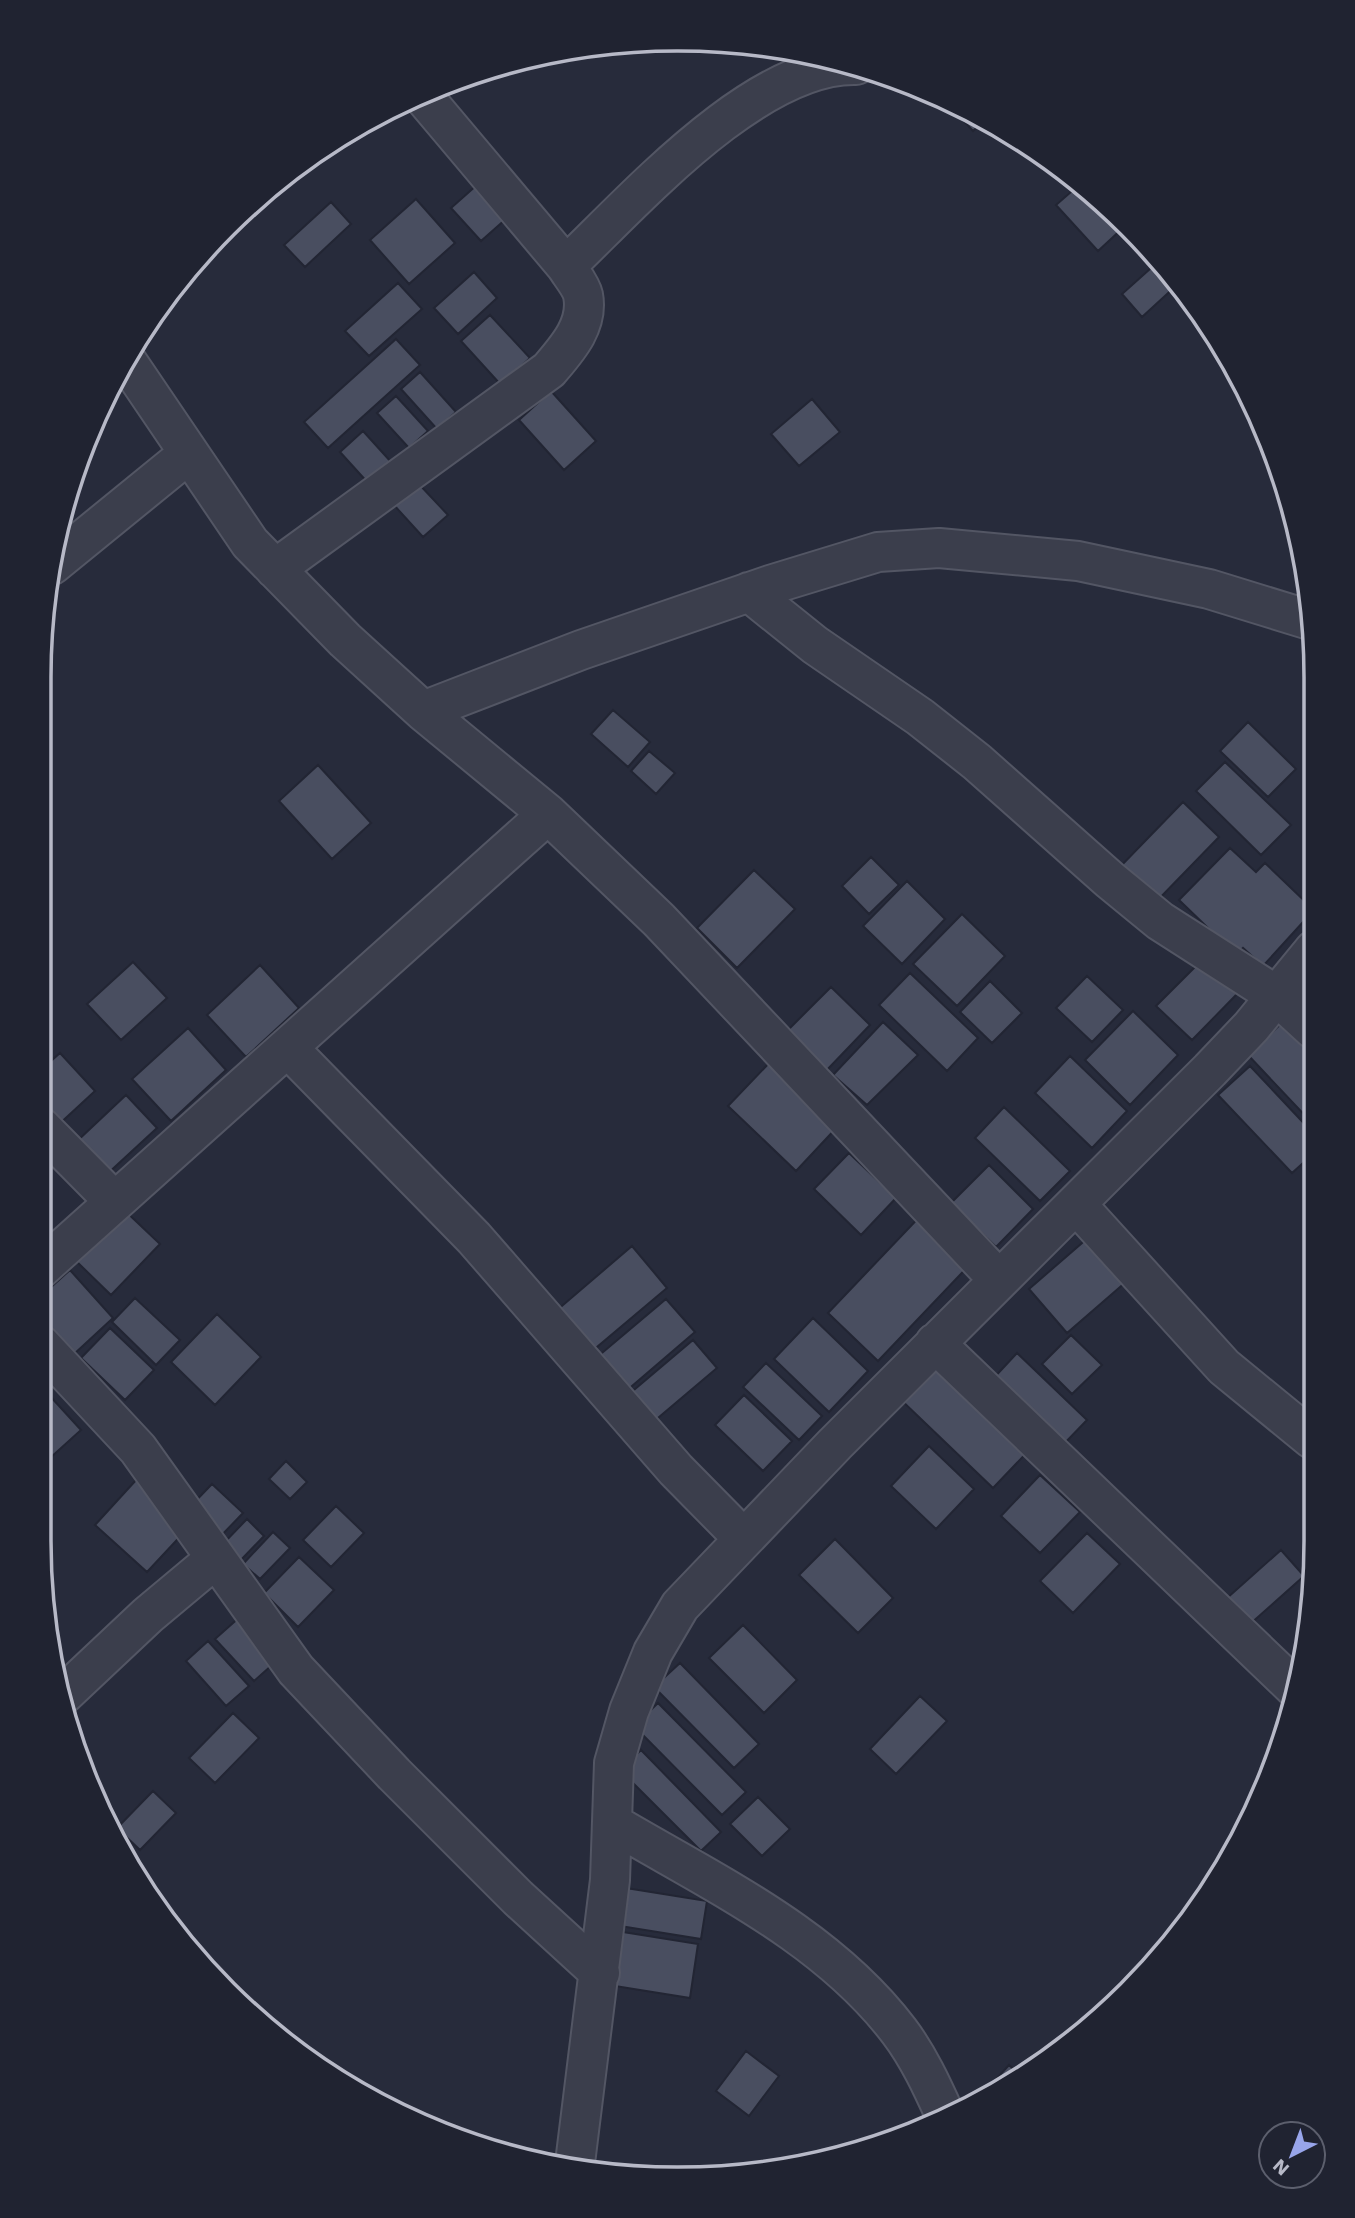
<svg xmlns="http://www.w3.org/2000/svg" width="1355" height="2218" viewBox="0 0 1355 2218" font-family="'Work Sans',sans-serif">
  <rect width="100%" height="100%" fill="#272b3b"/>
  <path fill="#494e60" stroke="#222533" stroke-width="2" d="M943 98 960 104 985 120 973 131Z
    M487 176 517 209 481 241 451 208Z
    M1080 184 1125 226 1098 251 1056 205Z
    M416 199 455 243 409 284 370 240Z
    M331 202 351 224 305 267 284 245Z
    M1160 260 1178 284 1142 317 1122 294Z
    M474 272 497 298 458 334 434 308Z
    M398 283 422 309 369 356 345 331Z
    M490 315 530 358 501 385 461 341Z
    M396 339 420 365 328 448 304 422Z
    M420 372 456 412 437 429 401 389Z
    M551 391 596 441 564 470 519 420Z
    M396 396 428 431 409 448 377 413Z
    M812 399 840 432 799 466 771 434Z
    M363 431 392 463 369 484 340 452Z
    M417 482 448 515 423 537 393 504Z
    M613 710 650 742 628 767 591 734Z
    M1248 722 1296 769 1268 797 1220 751Z
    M649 751 675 773 656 794 631 771Z
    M1225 762 1291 825 1261 855 1196 791Z
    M318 765 371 823 332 859 279 801Z
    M1183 802 1219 837 1152 906 1116 871Z
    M1230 848 1256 872 1265 863 1314 910 1263 966 1243 948 1236 955 1179 900Z
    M871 857 899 885 869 914 842 886Z
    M754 870 795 909 737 968 697 928Z
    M907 881 945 919 902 964 863 926Z
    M962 914 1005 956 957 1006 913 964Z
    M1202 960 1237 994 1192 1040 1156 1006Z
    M133 962 167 998 121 1040 87 1004Z
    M260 965 299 1008 246 1057 207 1015Z
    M910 973 978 1038 947 1071 879 1005Z
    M1087 976 1123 1010 1092 1042 1056 1008Z
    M990 981 1022 1013 992 1043 960 1012Z
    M831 987 870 1025 824 1073 784 1034Z
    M1133 1011 1178 1055 1130 1105 1085 1060Z
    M1286 1019 1313 1048V1124L1248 1055Z
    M883 1022 918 1055 867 1105 833 1075Z
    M188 1028 226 1070 171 1121 132 1079Z
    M60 1053 95 1091 56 1127 41 1111V1070Z
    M1070 1056 1127 1111 1092 1148 1035 1093Z
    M772 1060 840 1124 796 1171 728 1106Z
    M1250 1066 1313 1133V1154L1292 1173 1218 1095Z
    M126 1095 157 1128 105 1176 74 1144Z
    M1004 1107 1070 1171 1040 1201 975 1138Z
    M849 1153 896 1198 861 1235 814 1189Z
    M989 1165 1033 1209 996 1247 951 1203Z
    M121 1207 160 1244 111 1295 73 1258Z
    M927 1209 977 1257 878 1361 828 1313Z
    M1089 1237 1127 1281 1067 1333 1029 1289Z
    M632 1246 667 1288 591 1352 556 1311Z
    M70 1270 113 1318 73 1355 40 1318V1297Z
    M135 1298 180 1340 156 1365 112 1322Z
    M666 1299 695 1332 625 1392 596 1358Z
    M217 1314 261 1357 215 1405 171 1362Z
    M813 1318 868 1371 829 1412 774 1359Z
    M110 1328 154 1370 125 1400 81 1358Z
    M1071 1335 1102 1365 1072 1394 1042 1364Z
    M693 1340 717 1368 652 1423 628 1395Z
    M940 1353 1035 1444 993 1488 898 1397Z
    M1017 1353 1087 1420 1060 1448 990 1382Z
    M766 1363 822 1416 799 1440 743 1387Z
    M39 1384 81 1430 39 1468Z
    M744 1395 792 1441 763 1471 715 1425Z
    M929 1446 974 1489 936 1529 891 1486Z
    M286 1461 307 1482 290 1499 269 1479Z
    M1040 1475 1080 1512 1040 1553 1001 1516Z
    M137 1479 189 1527 147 1572 95 1525Z
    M212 1484 243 1513 217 1540 186 1511Z
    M336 1506 364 1533 331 1567 303 1540Z
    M247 1519 264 1536 238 1563 221 1546Z
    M273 1532 290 1548 260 1579 243 1564Z
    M1087 1533 1120 1564 1073 1613 1040 1581Z
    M835 1539 893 1598 858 1633 799 1575Z
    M1281 1550 1304 1576 1249 1625 1226 1599Z
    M299 1557 334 1590 298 1627 264 1593Z
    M242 1615 281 1657 254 1681 215 1639Z
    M743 1625 797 1680 764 1713 709 1658Z
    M208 1641 249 1686 226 1706 186 1661Z
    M680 1663 759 1744 734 1768 654 1687Z
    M920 1696 947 1721 896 1774 870 1749Z
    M658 1703 746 1792 722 1815 634 1726Z
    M233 1713 259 1738 215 1783 189 1758Z
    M641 1750 721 1832 701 1851 620 1770Z
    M153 1791 176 1813 140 1850 117 1828Z
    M758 1797 790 1829 762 1856 730 1824Z
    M626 1888 707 1901 701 1939 620 1926Z
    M623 1932 698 1944 690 1998 615 1986Z
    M746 2051 779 2076 749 2116 716 2091Z
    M1009 2065 1022 2077 979 2098Z"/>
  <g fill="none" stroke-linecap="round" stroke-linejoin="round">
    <defs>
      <path id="minor" d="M566 266C635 200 756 63 856 65
        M128 363 250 543 345 640 423 711 548 814 659 920 999 1280
        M52 565 187 455
        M275 569 549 370C567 349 589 325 583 295 581 286 571 274 566 266L422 95
        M749 592 815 645 920 717 977 762 1110 880 1160 921 1277 996 1313 1029
        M423 711 581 650 770 585 878 552 939 548 1078 561 1209 589 1313 621
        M289 1049 474 1238 676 1470 744 1539
        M41 1127 115 1202
        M1076 1204 1224 1367 1312 1439
        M40 1269 548 814
        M935 1343 1294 1687
        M40 1344 138 1449 296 1670 394 1774 518 1898 600 1973
        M64 1694 148 1615 215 1559
        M612 1823C713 1883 826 1935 899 2031 918 2056 932 2086 945 2115
        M575 2163 610 1880 614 1763 629 1711 653 1652 680 1606 835 1444 1210 1070 1251 1027 1314 950"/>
    </defs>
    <use href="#minor" stroke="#535664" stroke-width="42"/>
    <use href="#minor" stroke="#3b3e4c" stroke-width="38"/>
  </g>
  <path d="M0 0H1355V2218H0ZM677 51H678A626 626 0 0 1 1304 677V1541A626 626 0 0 1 678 2167H677A626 626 0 0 1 51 1541V677A626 626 0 0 1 677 51Z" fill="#202331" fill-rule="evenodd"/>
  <path fill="none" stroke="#b7b9c7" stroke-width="3.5" d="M677 51H678A626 626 0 0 1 1304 677V1541A626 626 0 0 1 678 2167H677A626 626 0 0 1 51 1541V677A626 626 0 0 1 677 51Z"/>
  <g transform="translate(1292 2155) rotate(222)"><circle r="33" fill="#202331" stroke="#5c5f6d" stroke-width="2"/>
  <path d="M0-5L12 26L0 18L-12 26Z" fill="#98a5ea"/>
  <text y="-10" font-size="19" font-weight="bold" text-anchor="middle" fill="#b7b9c7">N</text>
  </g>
</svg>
